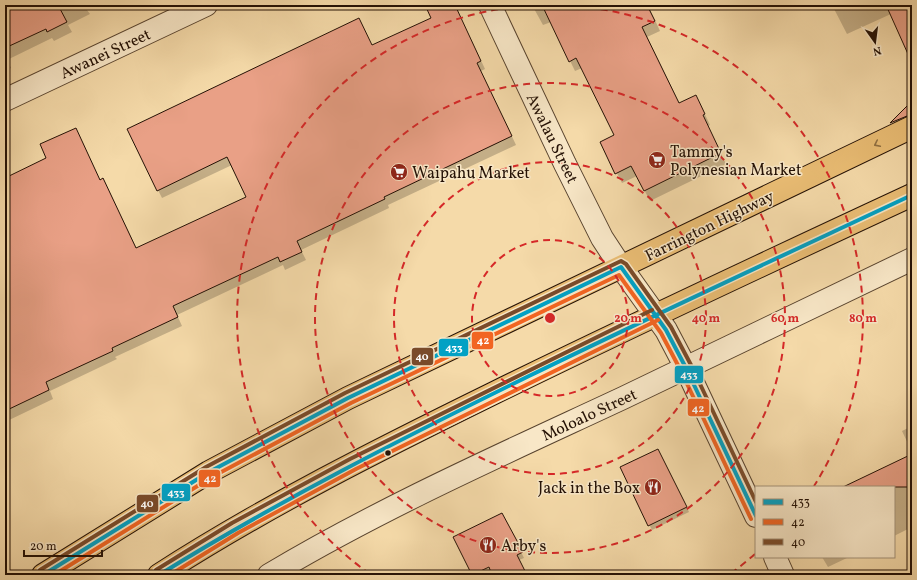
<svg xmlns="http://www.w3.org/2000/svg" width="917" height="580" viewBox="0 0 917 580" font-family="Vollkorn,serif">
  <rect width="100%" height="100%" fill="#f5daa9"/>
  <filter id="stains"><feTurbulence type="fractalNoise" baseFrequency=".005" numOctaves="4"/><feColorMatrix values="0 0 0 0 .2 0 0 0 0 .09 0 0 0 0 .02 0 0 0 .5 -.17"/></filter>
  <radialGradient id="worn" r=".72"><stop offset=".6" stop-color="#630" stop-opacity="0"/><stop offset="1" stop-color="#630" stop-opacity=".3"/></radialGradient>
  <path fill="#0003" d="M5 5H97L87 10 90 14 68 25 72 32 54 41 52 38 7 60 11 68 5 71Z
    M426 5H455L485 69 481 71 516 145 388 205 389 208 301 250 306 260 285 270 283 265 177 315 182 326 115 357 117 359 50 391 53 399 5 422V177L7 178 100 181 103 179 137 249 247 197 232 165 162 198 158 190 372 46 432 18Z
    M532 5H648L660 31 647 37 680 104 701 106 710 125 708 126 726 164 650 201 637 176 622 183 601 142 616 135 582 68 575 71 551 22 543 25Z
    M832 5H912V39L891 14 847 34Z
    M912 110V120L894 128 892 124 902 113Z
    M912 426V452L902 431Z
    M661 455 689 512 652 530 621 468Z
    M912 455V527L894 536V487H845Z
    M505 519 524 558 519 560 526 575H494L492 572 486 575H473L454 538Z
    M822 557H849L828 567Z"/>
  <path fill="#e9a086" stroke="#241105" d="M5 5H58L67 22 47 32 46 29 5 48Z
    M425 5H455L481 61 477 63 512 136 384 197 385 199 297 241 302 252 280 262 278 257 173 306 178 317 112 348 113 351 46 382 49 390 5 411V178L46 158 40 144 76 128 100 180 103 178 136 248 246 197 227 157 157 191 127 129 359 18 372 45 431 18Z
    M542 5H647L655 21 642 27 679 103 696 95 705 114 703 115 721 153 644 191 631 166 615 174 600 142 614 135 576 58 569 62Z
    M886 5H912V63Z
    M912 101V115L907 116 890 123Z
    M658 449 687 507 648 526 620 467Z
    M912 454V487H843Z
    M502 513 523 552 517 555 527 575H492L489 567 472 575 453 537Z"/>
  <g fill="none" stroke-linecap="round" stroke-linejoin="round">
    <defs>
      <path id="minor" d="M490 5 565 164 602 238 621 267 666 330 686 368 756 516
        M5 100 206 5
        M775 557 783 575
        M269 575C383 507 503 454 623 398 720 352 815 305 912 259"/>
      <path id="major" d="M43 575 209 472 348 398 912 127
        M159 575C266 506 380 449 494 393 633 325 772 260 912 195"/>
    </defs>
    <use href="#minor" stroke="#58432e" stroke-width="24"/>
    <use href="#major" stroke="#241105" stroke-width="24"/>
    <use href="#minor" stroke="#f8e7c7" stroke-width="22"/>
    <use href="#major" stroke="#eabd74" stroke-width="22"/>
    <defs>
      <path id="bus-1" d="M43 575 209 472 348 398 621 267 666 330 686 368 756 516
        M159 575C278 501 403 438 529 376 656 314 784 255 912 195"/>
      <path id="bus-2" d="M54 575 212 477 351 403 619 275 661 333 681 371 751 519
        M170 575 238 533 356 469 658 320"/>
      <path id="bus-3" d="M40 570 206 467 345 393 621 261 626 264 671 327 691 365 756 502
        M156 570 232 523 350 459 652 310"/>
    </defs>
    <use href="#bus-1" stroke="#f8e7c7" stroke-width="7"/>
    <use href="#bus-2" stroke="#f8e7c7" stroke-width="7"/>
    <use href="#bus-3" stroke="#f8e7c7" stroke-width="7"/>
    <use href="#bus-1" stroke="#02a1c4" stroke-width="4"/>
    <use href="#bus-2" stroke="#f26522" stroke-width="4"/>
    <use href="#bus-3" stroke="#7a4b2a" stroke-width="4"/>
  </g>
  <defs><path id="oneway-chevron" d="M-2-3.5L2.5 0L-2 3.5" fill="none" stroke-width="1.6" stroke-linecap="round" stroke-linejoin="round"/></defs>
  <use stroke="#917042" href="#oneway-chevron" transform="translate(877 144) rotate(154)"/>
  <g fill="none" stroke="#d62828" stroke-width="2" stroke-dasharray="7 5">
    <circle cx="550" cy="318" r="78"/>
    <circle cx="550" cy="318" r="156"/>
    <circle cx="550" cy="318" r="235"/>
    <path d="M755 554A313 313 0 0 1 730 574M370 574A313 313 0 0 1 547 5M553 5A313 313 0 0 1 814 486"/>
  </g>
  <defs>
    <symbol id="supermarket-disc" viewBox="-11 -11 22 22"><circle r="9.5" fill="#8f2418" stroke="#f8e7c7"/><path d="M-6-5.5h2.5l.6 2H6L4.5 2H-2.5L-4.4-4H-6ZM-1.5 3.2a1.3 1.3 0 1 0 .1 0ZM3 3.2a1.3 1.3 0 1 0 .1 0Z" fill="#fff"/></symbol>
    <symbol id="restaurant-disc" viewBox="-11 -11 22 22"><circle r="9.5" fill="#8f2418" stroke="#f8e7c7"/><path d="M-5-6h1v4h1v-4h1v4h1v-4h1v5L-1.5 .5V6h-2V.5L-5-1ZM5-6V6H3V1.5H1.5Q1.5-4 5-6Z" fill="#fff"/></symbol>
  </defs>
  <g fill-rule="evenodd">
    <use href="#supermarket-disc" x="647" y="150" width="20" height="20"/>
    <use href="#supermarket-disc" x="389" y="162" width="20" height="20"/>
    <use href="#restaurant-disc" x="643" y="477" width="20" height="20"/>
    <use href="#restaurant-disc" x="478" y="535" width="20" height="20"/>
  </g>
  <circle fill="#241105" stroke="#f8e7c7" stroke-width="1.5" cx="388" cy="453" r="3.5"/>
  <g text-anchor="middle" stroke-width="3" stroke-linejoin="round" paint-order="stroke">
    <g font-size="16" fill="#241105" stroke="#f8e7c7">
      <text transform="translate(105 53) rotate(-25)" y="6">Awanei Street</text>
      <text transform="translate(553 138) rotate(64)" y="6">Awalau Street</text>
      <text transform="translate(709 225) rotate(-26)" y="6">Farrington Highway</text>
      <text transform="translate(589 414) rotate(-25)" y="6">Moloalo Street</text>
    </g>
    <g font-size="16" fill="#241105" stroke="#f8e7c7" text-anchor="start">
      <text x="670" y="157">Tammy's<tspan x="670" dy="18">Polynesian Market</tspan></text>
      <text x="412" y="178">Waipahu Market</text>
      <text x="640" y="493" text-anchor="end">Jack in the Box</text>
      <text x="501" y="551">Arby's</text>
    </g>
  </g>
  <circle cx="550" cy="318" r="6" fill="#d62828" stroke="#f8e7c7" stroke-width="2"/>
  <g font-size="12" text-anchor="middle" font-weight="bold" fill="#d62828" stroke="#f8e7c7" stroke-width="3" stroke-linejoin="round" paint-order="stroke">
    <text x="628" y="322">20 m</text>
    <text x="706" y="322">40 m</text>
    <text x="785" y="322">60 m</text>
    <text x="863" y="322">80 m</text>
  </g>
  <g stroke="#f8e7c7" stroke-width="1.5">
    <rect x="471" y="331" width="23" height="19" rx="4" fill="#f26522"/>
    <rect x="438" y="338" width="31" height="19" rx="4" fill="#02a1c4"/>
    <rect x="411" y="347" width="23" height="19" rx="4" fill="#7a4b2a"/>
    <rect x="674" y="365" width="30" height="19" rx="4" fill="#02a1c4"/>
    <rect x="687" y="398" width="23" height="19" rx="4" fill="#f26522"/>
    <rect x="198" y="469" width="23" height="19" rx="4" fill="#f26522"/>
    <rect x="161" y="483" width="30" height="19" rx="4" fill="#02a1c4"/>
    <rect x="136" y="494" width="23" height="19" rx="4" fill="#7a4b2a"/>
  </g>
  <g font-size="11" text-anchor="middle" font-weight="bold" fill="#fff">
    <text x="483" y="344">42</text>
    <text x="454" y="351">433</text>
    <text x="422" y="360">40</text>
    <text x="689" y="378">433</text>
    <text x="698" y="412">42</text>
    <text x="210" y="482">42</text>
    <text x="176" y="496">433</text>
    <text x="147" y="507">40</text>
  </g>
  <rect width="917" height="580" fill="none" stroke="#f5daa9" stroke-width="20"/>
  <rect x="6" y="6" width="905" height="568" fill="none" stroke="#241105" stroke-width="2"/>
  <rect x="10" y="10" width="897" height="560" fill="none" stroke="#241105"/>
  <rect x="755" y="486" width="140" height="72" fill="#f8e7c7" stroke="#a39179"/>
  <rect x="763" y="499" width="20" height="6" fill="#02a1c4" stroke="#a39179"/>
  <text x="791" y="506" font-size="12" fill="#241105">433</text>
  <rect x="763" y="519" width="20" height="6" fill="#f26522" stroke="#a39179"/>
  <text x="791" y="526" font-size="12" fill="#241105">42</text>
  <rect x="763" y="539" width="20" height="6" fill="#7a4b2a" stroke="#a39179"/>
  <text x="791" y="546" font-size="12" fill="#241105">40</text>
  <g transform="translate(875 42) rotate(166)" stroke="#f8e7c7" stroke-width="3" paint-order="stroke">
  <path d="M0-3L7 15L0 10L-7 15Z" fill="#241105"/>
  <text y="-6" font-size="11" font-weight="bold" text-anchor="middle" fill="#241105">N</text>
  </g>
  <path d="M24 550v6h78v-6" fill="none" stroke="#241105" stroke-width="2"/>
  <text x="30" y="550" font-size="12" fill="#241105" stroke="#f8e7c7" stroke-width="3" paint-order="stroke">20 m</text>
  <rect width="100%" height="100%" filter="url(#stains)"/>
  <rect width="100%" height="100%" fill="url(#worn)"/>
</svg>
